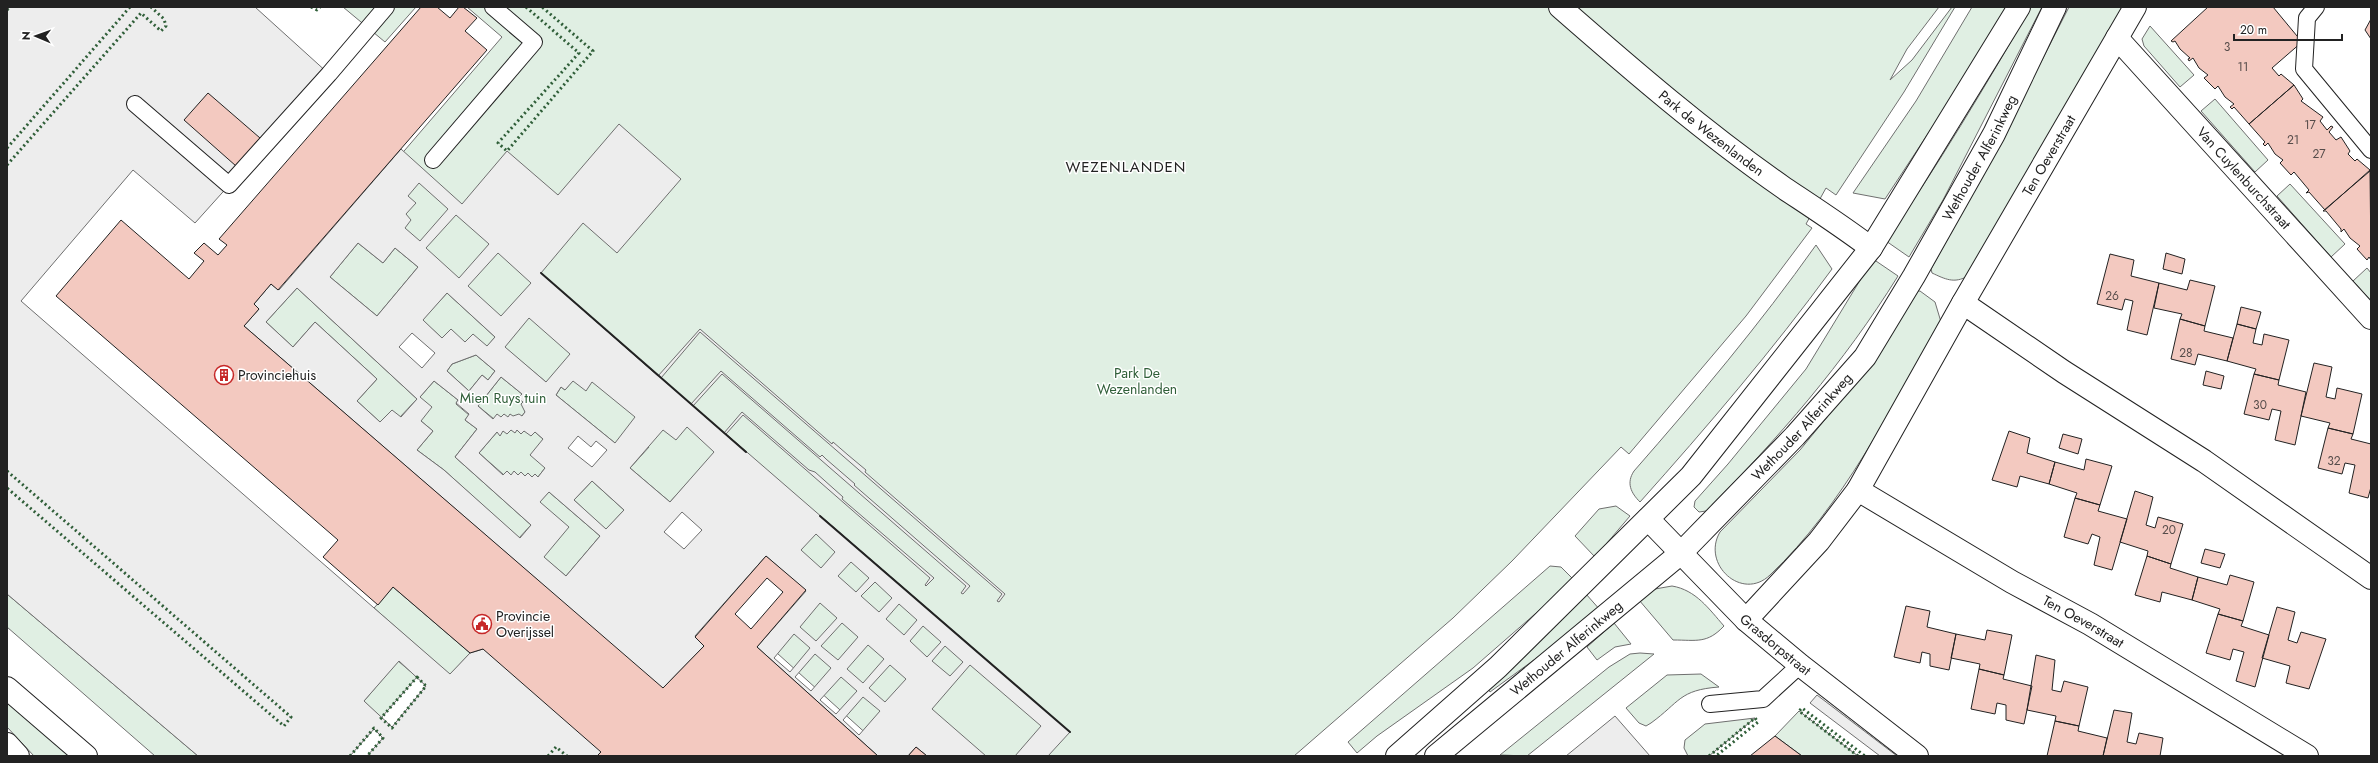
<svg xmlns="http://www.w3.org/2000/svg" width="2378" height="763" viewBox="0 0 2378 763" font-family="Jost,sans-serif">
  <rect width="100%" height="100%" fill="#fff"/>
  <path fill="#e0efe3" stroke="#6f6f6f" d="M343 7H416L385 42Z
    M467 7H1939L1907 49 1890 80 1912 60 1952 7H1955L1904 92 1836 195 1826 188 1806 224 1812 228 1746 316 1629 454 1621 447 1512 561 1453 618 1294 756H937L913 735 891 756 767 644 814 589 689 481 670 502 630 468 649 447 615 443 556 395 561 387 565 390 572 381 546 382 504 347 516 333 362 200 502 37Z
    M1972 7H2006L1964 79 1885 199 1853 193 1916 101Z
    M2031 7H2042L1943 200 1909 257 1886 241C1938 165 1985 87 2031 7Z
    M2069 7H2125L1968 276C1954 284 1945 279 1932 273L1931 269 1990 162Z
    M2150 26 2194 75 2180 87 2144 46 2142 39Z
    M2215 99 2268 160 2255 172 2201 111Z
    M2290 184 2345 244 2331 257 2277 196Z
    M358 243 383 263 395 248 418 267 377 316 330 277Z
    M1816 245 1832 269C1772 351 1707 427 1640 502 1631 493 1626 483 1634 471 1698 398 1760 324 1816 245Z
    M1873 259 1898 276C1844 363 1778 439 1706 511L1699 512 1694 507 1695 501 1728 464 1806 369Z
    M2367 268 2371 273V301L2353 281Z
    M297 288 417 399 400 417 380 422 357 401 377 379 315 322 293 347 266 322Z
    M1917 291H1920L1935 302 1941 322C1890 409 1844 505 1770 575 1742 602 1701 564 1720 532L1800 450 1832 411Z
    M447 293 495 337 487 347 442 338 422 320Z
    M476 355 495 371 488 380 482 375 469 391 447 371 452 364Z
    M501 377 522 394 525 412 522 416 494 419 478 406Z
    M434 381 458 400 456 404 469 415 465 420 477 429 455 457 531 525 519 538 444 470 417 450 433 431 421 421 420 397Z
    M511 430 535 432 543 439 545 468 538 477 504 475 479 453 497 432Z
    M592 481 624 510 606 530 574 500Z
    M549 492 600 536 566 576 543 557 539 502Z
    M1616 506 1630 516 1595 557 1575 536 1599 509Z
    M1550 566 1561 567 1574 580 1473 668 1377 736 1357 753 1348 742Z
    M1672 586C1696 590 1709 609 1724 626 1707 644 1697 640 1673 640L1639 600 1655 589Z
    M393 587 470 653 450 675 374 608Z
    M7 594 198 756H155L7 627Z
    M1586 594 1601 611 1490 692 1489 690Z
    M1614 623 1631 644 1615 647 1597 660 1587 647Z
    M1640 653 1654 654 1527 756 1500 755 1609 667 1630 654Z
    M398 661 417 677 381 718 364 701Z
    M1701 674 1719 687C1679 690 1680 702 1651 723L1646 726 1639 723 1626 708 1667 675Z
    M7 700 72 756H34L7 727Z
    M1799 711 1858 756H1802L1775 736Z
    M1755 718 1709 756H1688L1684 748 1685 740 1705 724Z"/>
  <path fill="#ededed" stroke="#6f6f6f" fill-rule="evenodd" d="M10 7H255L329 74 195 223 133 170 21 301 450 674 470 653 483 649 541 583 244 326 259 309 254 304 271 284 279 290 401 149 462 204 507 151 558 195 619 124 681 179 617 253 583 223 541 273 658 376 700 329 832 444 833 442 848 455 866 470 865 472 1005 594 999 602 997 601 1002 594 700 332 661 378 691 404 721 371 820 457 822 455 826 459 855 484 854 485 970 586 963 594 961 593 966 586 722 374 693 406 724 433 742 412 809 470 815 472 843 497 842 499 934 578 926 586 925 585 930 578 743 415 726 434 1070 732 1048 756H1015L1041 726 970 665 932 709 986 756H927L916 747 908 756H878L757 647 806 591 766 556 695 636 704 646 597 756H367L383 738 374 729 350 756H198L7 594V10ZM419 183 448 209 420 241 405 228 411 220 406 214 416 203 408 196ZM456 215 489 244 459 278 426 248ZM358 243 383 263 395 248 418 267 377 316 330 277ZM498 253 531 283 501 316 468 286ZM297 288 417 399 401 417 392 410 380 422 357 401 377 379 315 322 293 347 266 322ZM447 293 495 337 487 346 473 334 465 342 451 329 442 338 423 320ZM529 318 570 354 546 382 505 347ZM412 333 435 353 422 368 399 347ZM476 355 495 371 488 380 482 375 469 391 447 371 452 364ZM501 377 522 394 518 398 523 402 521 404 525 412 522 416 519 414 513 416 510 414 508 417 504 414 501 417 497 414 493 419 478 406ZM434 381 458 400 456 403 469 414 465 420 477 429 455 457 531 525 520 538 444 470 417 450 433 431 421 421 432 407 420 397ZM573 381 586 391 592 382 635 417 615 443 556 395 561 387 565 390ZM687 427 714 452 670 502 630 468 663 430 676 440ZM511 430 515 433 517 430 521 434 524 431 531 436 535 432 543 439 530 455 545 468 538 477 535 474 532 477 528 473 525 476 521 472 518 475 514 471 511 475 507 471 503 475 479 453 497 432 500 436 503 431 507 434ZM578 436 591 447 596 441 607 450 592 467 568 448ZM592 481 624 510 606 529 574 500ZM549 492 600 536 566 576 544 557 569 527 540 502ZM682 512 702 530 684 549 664 532ZM816 534 835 552 821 568 801 550ZM851 562 869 578 856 592 838 576ZM875 582 892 598 879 612 861 596ZM820 603 837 618 816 641 800 627ZM899 604 917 620 904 635 886 619ZM842 623 858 637 838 660 821 646ZM923 626 941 642 927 657 910 641ZM794 634 810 648 790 672 774 658ZM868 645 884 659 863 683 847 669ZM945 646 963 662 950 676 932 661ZM815 654 831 668 811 691 795 677ZM399 661 426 686 392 727 364 701ZM890 665 906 679 885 702 869 688ZM841 677 857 691 836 714 820 700ZM863 697 880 711 859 735 843 720Z
    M1817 695 1897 756H1880L1810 703Z
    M1615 716 1650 756H1566Z"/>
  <path fill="#f3c9c0" stroke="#222" fill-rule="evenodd" d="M421 7H437L450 18 459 7H463L477 18 465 31 487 50 278 290 271 284 254 304 259 309 244 326 663 688 704 646 695 637 766 556 806 590 757 647 878 756H597L601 752 483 649 470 653 393 587 378 605 323 557 338 540 56 296 121 220 189 279 204 261 194 253 204 243 218 255 227 245 219 239ZM767 578 783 592 751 629 735 614Z
    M2208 7H2273L2302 42 2272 68 2279 76 2281 74 2294 85 2249 124 2234 107 2232 109 2230 107 2234 104 2225 97 2218 86 2215 89 2204 78 2208 75 2199 68 2193 58 2189 61 2188 59 2190 58 2180 49 2175 41 2173 42 2171 41Z
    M2371 19V39L2365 30Z
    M2294 85 2303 99 2301 101 2323 117 2320 121 2327 130 2331 126 2333 127 2329 132 2336 140 2341 137 2350 151 2348 154 2355 161 2357 159 2370 170 2325 210 2309 192 2306 193 2309 190 2294 172 2291 175 2280 163 2283 160 2275 154 2268 143 2265 146 2263 144 2265 142 2249 124Z
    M208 93 260 138 236 166 184 120Z
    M2370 171 2371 260 2369 257 2367 260 2357 249 2360 246 2350 238 2344 229 2341 232V229L2326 211H2323Z
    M2166 253 2185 259 2182 274 2163 269Z
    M2110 254 2134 260 2131 276 2159 283 2147 335 2127 330 2133 301 2125 299 2122 310 2097 304Z
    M2190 280 2215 286 2205 326 2180 319 2182 314 2154 308 2159 283 2187 290Z
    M2241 307 2261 312 2256 329 2237 324Z
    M2180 319 2205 326 2204 331 2233 338 2227 361 2198 354 2195 365 2171 359Z
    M2237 324 2256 329 2253 343 2262 345 2264 334 2289 340 2279 380 2254 374 2256 369 2227 361Z
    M2314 363 2332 367 2326 397 2335 399 2337 388 2362 394 2353 434 2328 428 2330 423 2301 416Z
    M2206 371 2224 376 2221 389 2203 385Z
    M2254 374 2279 380 2278 385 2306 392 2295 445 2275 440 2281 411 2272 409 2269 420 2244 414Z
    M2328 428 2353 434 2351 439 2371 444V487L2368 498 2349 493 2355 465 2345 463 2342 474 2318 468Z
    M2009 431 2030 438 2027 453 2055 462 2049 484 2020 476 2017 487 1992 480Z
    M2063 434 2082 439 2078 454 2059 448Z
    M2086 459 2112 466 2100 505 2075 498 2077 493 2049 484 2055 462 2084 470Z
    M2135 491 2153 497 2146 525 2155 528 2158 517 2183 524 2171 564 2147 556 2148 551 2120 542Z
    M2075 498 2100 505 2098 511 2127 519 2112 570 2094 565 2100 537 2092 534 2088 544 2064 537Z
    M2205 549 2225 554 2220 568 2201 563Z
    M2147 556 2171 564 2170 568 2198 577 2192 600 2162 592 2160 602 2135 595Z
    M2230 575 2254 582 2243 621 2218 614 2220 609 2192 600 2198 577 2227 585Z
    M1906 606 1930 611 1927 627 1956 634 1949 670 1930 666V654L1922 652 1920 663 1894 657Z
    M2277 607 2295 612 2288 640 2297 643 2301 632 2326 639 2309 689 2286 683 2290 666 2262 658Z
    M2218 614 2243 621 2241 626 2269 635 2255 687 2236 681 2244 652 2233 649 2230 660 2206 653Z
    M1987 630 2012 635 2004 675 1979 669 1980 664 1951 658 1956 634 1985 640Z
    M2036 655 2055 660 2052 690 2061 692 2064 681 2088 687 2079 726 2055 721 2056 716 2027 710Z
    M1979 669 2004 675 2003 679 2032 686 2024 724 2006 720V705L1997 703 1995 714 1971 709Z
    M2114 710 2132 713 2127 742 2136 744 2139 733 2163 738 2160 756H2103Z
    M2055 721 2079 726 2078 731 2107 738 2103 756H2047Z
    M1775 736 1802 756H1750Z
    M916 747 927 756H908Z"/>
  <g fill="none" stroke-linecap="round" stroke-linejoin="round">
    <defs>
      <path id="service" d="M2316 7 2307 18 2304 69 2371 150
        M135 104 229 185 329 74 386 7
        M433 160 534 42 493 7
        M1710 704 1763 699 1800 665"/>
      <g id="pedestrian">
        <path id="s1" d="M1560 7C1632 70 1705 133 1784 188 1814 208 1842 226 1871 248"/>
      </g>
      <g id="minor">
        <path id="s2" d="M2117 38 2371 318"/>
        <path d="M1963 303 2064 372 2204 461 2371 578"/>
        <path id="s3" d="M1858 490 2012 582 2090 624 2307 756"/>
        <path id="s4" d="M1648 519 1746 620 1800 665 1917 756"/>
        <path id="s5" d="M1746 620 1819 541 1858 490 1963 303 2135 7"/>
      </g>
      <g id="secondary">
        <path d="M7 688 86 756"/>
        <path d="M7 744 18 756"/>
        <path d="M1397 756 1498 667 1691 476 1871 248 2019 7"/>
        <path id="s6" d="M1436 756 1681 553 1795 436 1865 357 1914 276 1994 134 2055 7"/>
      </g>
    </defs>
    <use href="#service" stroke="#222" stroke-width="18"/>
    <use href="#pedestrian" stroke="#222" stroke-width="24"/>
    <use href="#minor" stroke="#222" stroke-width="24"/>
    <use href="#secondary" stroke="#222" stroke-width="24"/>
    <use href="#service" stroke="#fff" stroke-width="16"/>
    <use href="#pedestrian" stroke="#fff" stroke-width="22"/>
    <use href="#minor" stroke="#fff" stroke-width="22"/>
    <use href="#secondary" stroke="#fff" stroke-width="22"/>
    <path stroke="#2f5e38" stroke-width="3" stroke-dasharray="2 3" stroke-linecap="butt" d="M311 7 317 10 320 7
      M526 7 579 53 498 143 507 151 593 51 542 7
      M7 10 10 7
      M7 148 130 7
      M7 165 141 13 161 31 166 26 164 19 151 7
      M7 471 291 717 284 726 7 488
      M417 677 426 686 392 728 381 718Z
      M350 756 374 728 383 738 367 756
      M548 756 556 747 567 756
      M1709 756 1755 718 1758 722 1716 756
      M1858 756 1799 711 1802 708 1865 756"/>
    <path stroke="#222" stroke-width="2" d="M541 273 746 452
      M820 516 1070 732"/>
  </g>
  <defs>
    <symbol id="building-ring" viewBox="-11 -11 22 22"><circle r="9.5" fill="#fff" stroke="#c62828" stroke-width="1.5"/><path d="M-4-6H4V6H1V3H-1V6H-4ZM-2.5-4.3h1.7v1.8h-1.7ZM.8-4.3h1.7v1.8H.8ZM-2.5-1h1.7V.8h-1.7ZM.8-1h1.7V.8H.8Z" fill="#c62828"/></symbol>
    <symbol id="civic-ring" viewBox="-11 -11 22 22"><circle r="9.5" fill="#fff" stroke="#c62828" stroke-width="1.5"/><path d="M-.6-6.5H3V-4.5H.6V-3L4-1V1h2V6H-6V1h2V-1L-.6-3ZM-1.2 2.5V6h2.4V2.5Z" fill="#c62828"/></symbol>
  </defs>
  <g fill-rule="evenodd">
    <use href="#building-ring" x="213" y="364" width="22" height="22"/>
    <use href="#civic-ring" x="471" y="613" width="22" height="22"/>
  </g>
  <g text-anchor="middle" stroke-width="3" stroke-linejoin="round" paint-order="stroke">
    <g font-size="12" fill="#564c4a">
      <text x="2227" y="51">3</text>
      <text x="2243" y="71">11</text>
      <text x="2310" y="129">17</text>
      <text x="2293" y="144">21</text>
      <text x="2319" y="158">27</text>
      <text x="2112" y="300">26</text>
      <text x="2186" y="357">28</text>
      <text x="2260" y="409">30</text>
      <text x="2334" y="465">32</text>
      <text x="2169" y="534">20</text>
    </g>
    <g font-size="14" fill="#222" stroke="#fff">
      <text dy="5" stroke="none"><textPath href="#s1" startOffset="197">Park de Wezenlanden</textPath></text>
      <text dy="5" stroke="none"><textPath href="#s5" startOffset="557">Ten Oeverstraat</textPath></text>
      <text dy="5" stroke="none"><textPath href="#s6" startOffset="817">Wethouder Alferinkweg</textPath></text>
      <text dy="5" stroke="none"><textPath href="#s2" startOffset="189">Van Cuylenburchstraat</textPath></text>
      <text dy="5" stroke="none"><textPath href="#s6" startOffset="493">Wethouder Alferinkweg</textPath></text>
      <text dy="5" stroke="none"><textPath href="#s3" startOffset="261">Ten Oeverstraat</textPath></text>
      <text dy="5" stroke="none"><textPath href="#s4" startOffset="179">Grasdorpstraat</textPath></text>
      <text dy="5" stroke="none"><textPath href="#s6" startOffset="169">Wethouder Alferinkweg</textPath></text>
    </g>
    <g font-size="14" fill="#2f5e38" stroke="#fff">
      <text x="1137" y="378">Park De<tspan x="1137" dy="16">Wezenlanden</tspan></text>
      <text x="503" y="403">Mien Ruys tuin</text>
    </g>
    <g font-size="14" fill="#222" stroke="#fff" text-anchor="start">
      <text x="238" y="380">Provinciehuis</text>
      <text x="496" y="621">Provincie<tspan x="496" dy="16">Overijssel</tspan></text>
    </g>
    <g font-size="15" letter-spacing="1" fill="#222" stroke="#fff">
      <text x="1126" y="172">WEZENLANDEN</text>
    </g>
  </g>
  <rect width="2378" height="763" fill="none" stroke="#222222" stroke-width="16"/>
  <g transform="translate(36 36) rotate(272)" stroke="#ffffff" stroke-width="3" paint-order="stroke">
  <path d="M0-3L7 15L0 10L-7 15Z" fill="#222222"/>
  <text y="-6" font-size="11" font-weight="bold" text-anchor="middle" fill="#222222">N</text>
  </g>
  <path d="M2234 34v6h108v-6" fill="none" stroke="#222222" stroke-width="2"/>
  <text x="2240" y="34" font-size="12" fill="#222222" stroke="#ffffff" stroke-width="3" paint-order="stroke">20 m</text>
</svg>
